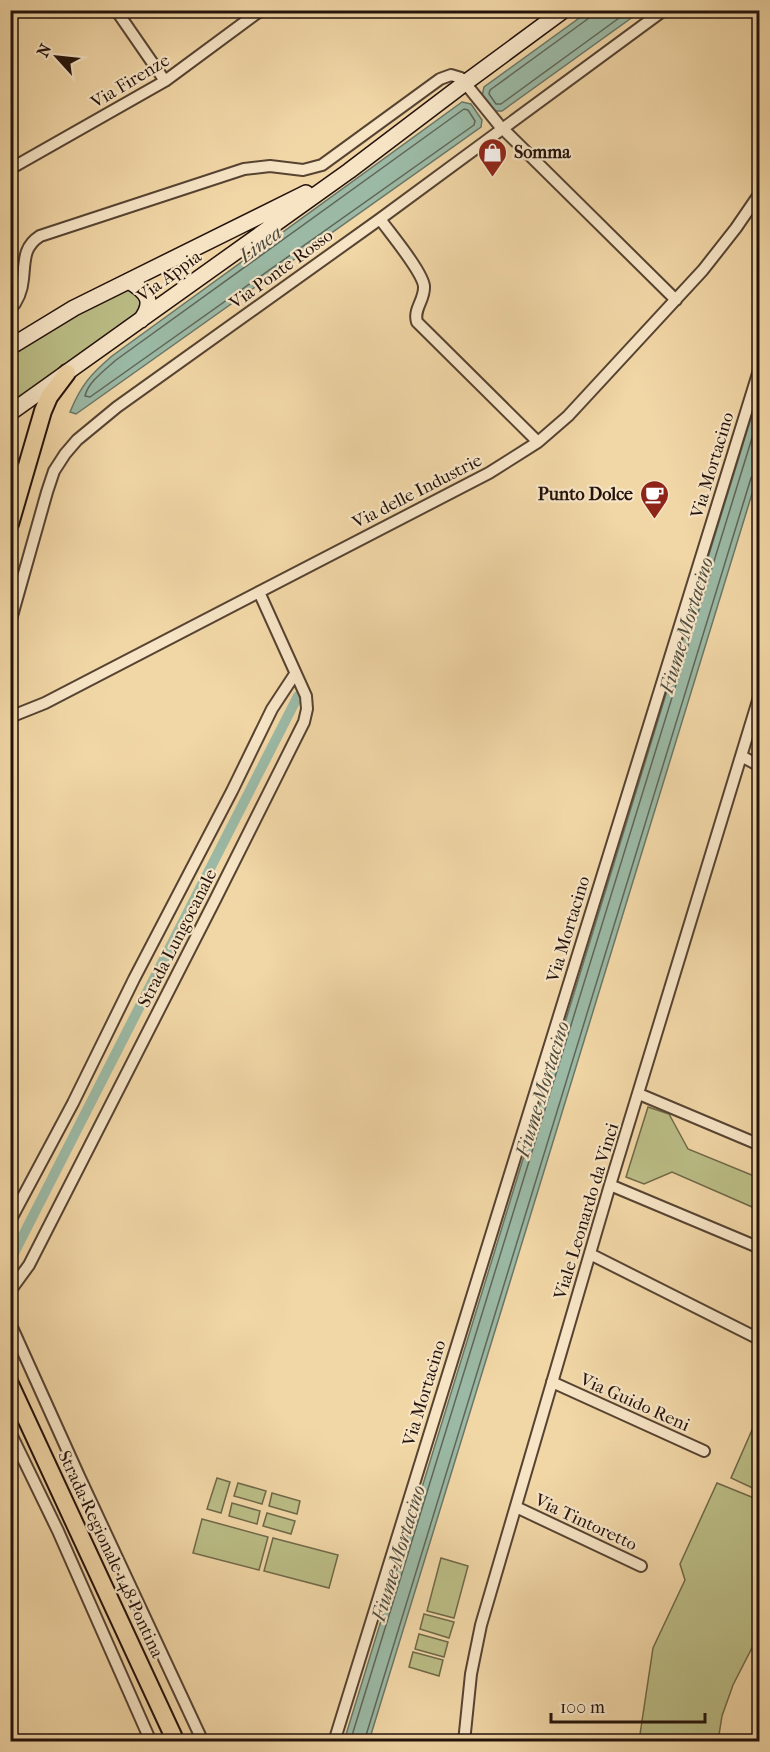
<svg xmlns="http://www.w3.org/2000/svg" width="770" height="1752" viewBox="0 0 770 1752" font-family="'IM FELL French Canon',serif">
  <rect width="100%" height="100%" fill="#f1d6a6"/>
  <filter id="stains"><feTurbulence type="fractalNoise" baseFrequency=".00333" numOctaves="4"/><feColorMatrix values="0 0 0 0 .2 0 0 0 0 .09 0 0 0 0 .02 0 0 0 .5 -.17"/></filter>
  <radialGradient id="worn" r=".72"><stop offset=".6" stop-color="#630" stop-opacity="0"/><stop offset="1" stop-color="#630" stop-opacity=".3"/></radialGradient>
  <path fill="#bbbd86" stroke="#6f6848" stroke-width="1.5" d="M129 289 142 298 141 313 11 408V354L74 315Z
    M648 1107 669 1114 688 1149 759 1178V1210L672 1172 644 1184 626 1177Z
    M759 1414V1491L731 1478Z
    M217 1478 230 1482 221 1513 207 1509Z
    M238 1483 266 1491 262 1504 234 1496Z
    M717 1483 759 1500V1634L733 1685 722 1716 718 1741H639L653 1648 685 1580 680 1564Z
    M272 1493 300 1501 297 1514 269 1506Z
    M232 1503 260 1511 257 1524 229 1516Z
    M267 1513 295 1521 291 1534 263 1526Z
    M202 1519 268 1537 259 1570 193 1553Z
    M273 1538 338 1555 329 1588 264 1571Z
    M441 1558 468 1566 454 1618 427 1611Z
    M424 1614 454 1622 449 1638 420 1629Z
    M419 1634 448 1642 444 1657 415 1649Z
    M413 1652 443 1660 439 1676 409 1667Z"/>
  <path fill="#9bb9a5" stroke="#6b7667" stroke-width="1.5" d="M589 11H641L502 111H494L482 96 484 87Z
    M462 102 471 104 482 120 481 127 76 414 70 412C81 385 91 374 112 356Z
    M759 392V471L369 1741H344Z"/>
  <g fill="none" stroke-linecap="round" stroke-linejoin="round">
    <path stroke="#5f6658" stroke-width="1.5" d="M592 10 589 18 490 90 489 94 496 104H501L630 10
      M464 109 468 110 475 121 474 125 90 397 85 396C88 382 105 370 116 360Z
      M350 1742 760 412
      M364 1742 751 478 754 474 760 473"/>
    <path stroke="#9bb9a5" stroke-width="10" d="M10 1261 298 696"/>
    <defs>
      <path id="street" d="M116 10 165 81
        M10 169 165 81 261 10
        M380 219C390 233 422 271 424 286 425 300 413 309 417 322L538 442
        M10 310C18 301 22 291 23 279 25 261 23 247 40 236L244 169 270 166 303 170 322 165 440 79 451 75 461 78 499 125 676 300
        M10 623 47 492 54 471 65 454 77 440 117 407 380 219 664 10
        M10 717 45 703 489 473 538 442 568 416 703 270 736 228 760 193
        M741 756 760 766
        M639 1094 760 1145
        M610 1185 760 1248
        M10 1221 73 1103 134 979 232 791 272 709 295 674
        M590 1254 755 1337
        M10 1291 29 1265 215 900 304 722 307 709 306 696 259 592
        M10 1323 79 1476 203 1742
        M552 1382 704 1451
        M10 1432 58 1531 151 1742
        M516 1507 641 1566
        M334 1742 760 367
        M464 1742 471 1674 481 1625 610 1185 760 694"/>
      <path id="secondary" d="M129 281C147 292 155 301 141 320
        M10 347 74 308 306 193
        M10 413 349 171 465 83 564 10"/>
      <path id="primary" d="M10 464 13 475 10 487
        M10 524 43 411 49 397 67 373
        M10 1384 176 1742"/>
    </defs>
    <use href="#street" stroke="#564332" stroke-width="14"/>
    <use href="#secondary" stroke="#23120b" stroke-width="18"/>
    <use href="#primary" stroke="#23120b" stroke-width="20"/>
    <use href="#street" stroke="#f6e4c5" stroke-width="10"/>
    <use href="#secondary" stroke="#f6e4c5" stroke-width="15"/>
    <use href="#primary" stroke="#f1d6a6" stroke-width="16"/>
  </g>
  <defs>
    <symbol id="shop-pin" viewBox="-11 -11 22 30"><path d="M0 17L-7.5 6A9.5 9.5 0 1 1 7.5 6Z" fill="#8f2418" stroke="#f6e4c5"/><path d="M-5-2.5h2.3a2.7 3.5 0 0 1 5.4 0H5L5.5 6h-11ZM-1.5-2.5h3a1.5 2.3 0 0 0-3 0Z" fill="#fff"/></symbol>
    <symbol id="cafe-pin" viewBox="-11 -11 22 30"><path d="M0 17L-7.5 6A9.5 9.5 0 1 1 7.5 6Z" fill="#8f2418" stroke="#f6e4c5"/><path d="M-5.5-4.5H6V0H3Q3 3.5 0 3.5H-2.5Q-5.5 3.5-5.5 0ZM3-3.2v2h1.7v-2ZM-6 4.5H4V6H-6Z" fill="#fff"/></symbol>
  </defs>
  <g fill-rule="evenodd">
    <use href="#shop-pin" x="476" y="136" width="33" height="45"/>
    <use href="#cafe-pin" x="638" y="478" width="33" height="45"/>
  </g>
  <g text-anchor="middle" stroke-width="4.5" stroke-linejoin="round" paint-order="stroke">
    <g font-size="18" fill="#23120b" stroke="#f6e4c5">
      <text transform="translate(130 81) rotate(-31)" y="6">Via Firenze</text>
      <text transform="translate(281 269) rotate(-36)" y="6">Via Ponte Rosso</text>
      <text transform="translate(169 276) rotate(-36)" y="6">Via Appia</text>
      <text transform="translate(712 465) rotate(-73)" y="6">Via Mortacino</text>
      <text transform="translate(417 491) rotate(-27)" y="6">Via delle Industrie</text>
      <text transform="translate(568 929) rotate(-73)" y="6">Via Mortacino</text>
      <text transform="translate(177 938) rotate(-63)" y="6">Strada Lungocanale</text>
      <text transform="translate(586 1211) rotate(-73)" y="6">Viale Leonardo da Vinci</text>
      <text transform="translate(424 1393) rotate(-73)" y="6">Via Mortacino</text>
      <text transform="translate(635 1402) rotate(24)" y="6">Via Guido Reni</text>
      <text transform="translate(586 1522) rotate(25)" y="6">Via Tintoretto</text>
      <text transform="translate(111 1554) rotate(65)" y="6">Strada Regionale 148 Pontina</text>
    </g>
    <g font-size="18" font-weight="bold" fill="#23120b" stroke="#f6e4c5" text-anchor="start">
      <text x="514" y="158">Somma</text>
      <text x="633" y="500" text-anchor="end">Punto Dolce</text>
    </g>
    <g font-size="20" font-style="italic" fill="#4d4c41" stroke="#f6e4c5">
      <text transform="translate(260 244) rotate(-36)" y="7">Linea</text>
      <text transform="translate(686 625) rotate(-73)" y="7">Fiume Mortacino</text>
      <text transform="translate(542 1089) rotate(-73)" y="7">Fiume Mortacino</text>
      <text transform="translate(398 1553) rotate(-73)" y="7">Fiume Mortacino</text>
    </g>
  </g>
  <rect width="770" height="1752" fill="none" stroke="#f1d6a6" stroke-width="36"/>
  <rect x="12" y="12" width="746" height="1728" fill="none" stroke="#23120b" stroke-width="3"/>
  <rect x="18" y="18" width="734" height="1716" fill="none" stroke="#23120b" stroke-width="1.5"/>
  <g transform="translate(57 57) rotate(297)" stroke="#f6e4c5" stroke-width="4.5" paint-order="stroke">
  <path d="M0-4.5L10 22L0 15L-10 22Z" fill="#23120b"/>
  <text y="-9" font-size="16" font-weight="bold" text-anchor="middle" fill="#23120b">N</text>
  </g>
  <path d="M551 1713v9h154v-9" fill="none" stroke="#23120b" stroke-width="3"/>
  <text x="560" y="1713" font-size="18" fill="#23120b" stroke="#f6e4c5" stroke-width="4.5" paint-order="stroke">100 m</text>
  <rect width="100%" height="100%" filter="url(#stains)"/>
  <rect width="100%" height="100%" fill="url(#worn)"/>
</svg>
